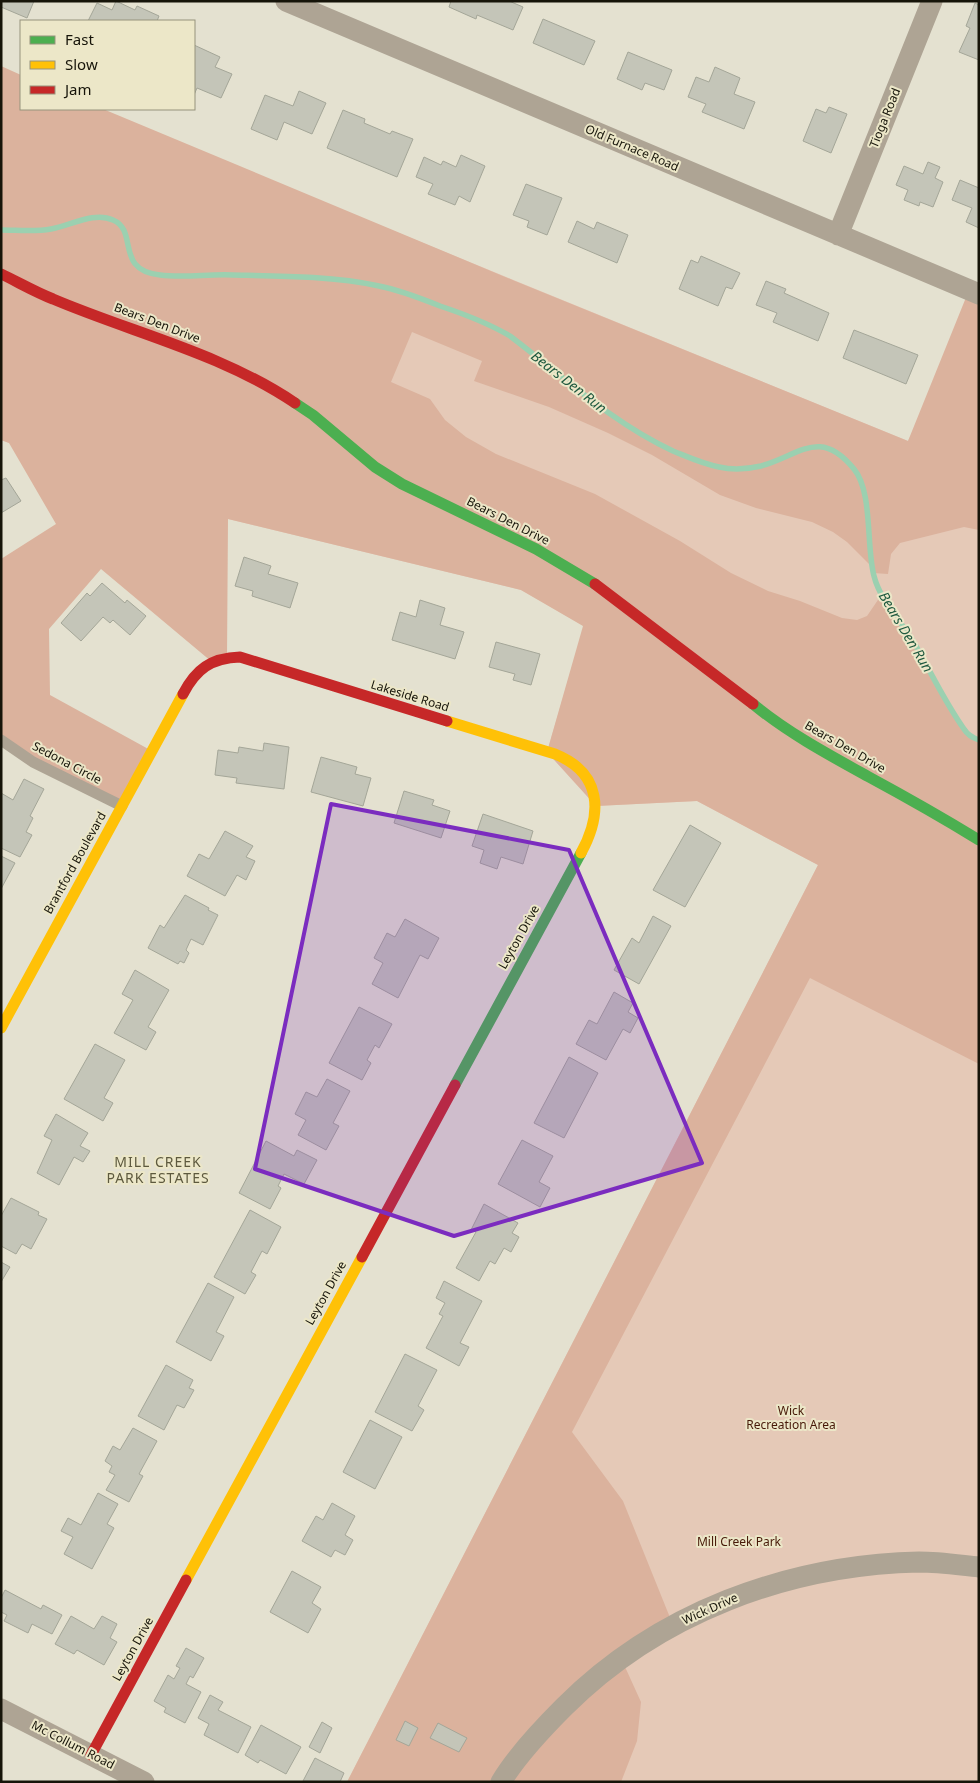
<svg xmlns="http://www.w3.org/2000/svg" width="980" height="1783" viewBox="0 0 980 1783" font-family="'Noto Sans',sans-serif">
  <rect width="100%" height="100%" fill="#e4e1d0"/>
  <path fill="#e5c9b7" d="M1 68 21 109H95L908 441 979 294V1782H347L818 865 697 801 596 806 547 752 584 626 521 590 195 511 1 440Z"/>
  <path fill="#dbb29d" d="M1 66 21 75V109H103L515 281 908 441 969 290 979 294V530L964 527 900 543 891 554 888 574 873 573V568L847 542 833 532 812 522 756 508 720 495 652 455 608 433 549 407 474 381 482 361 412 332 391 382 430 399 445 420 466 437 496 454 595 494 680 541 731 573 768 591 800 601 842 618 857 620 867 616 882 594C892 609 902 624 911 639 925 661 956 732 979 740V1064L810 978 572 1432 623 1501 673 1625 621 1658 641 1702 637 1741 621 1782H347L818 865 697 801 596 806 547 752 583 626 521 590 228 519 227 657 212 662 101 569 49 629 50 695 152 751 122 806 1 740V559L56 524 9 443 1 440Z"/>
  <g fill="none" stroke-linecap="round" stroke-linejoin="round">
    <path stroke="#9bd0b0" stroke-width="5.5" d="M1 230C17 230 35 232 51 229 70 226 94 211 113 220 139 231 114 270 160 275 183 278 208 274 232 275 279 276 333 276 379 286 400 290 420 298 440 306 464 314 488 323 510 336 563 376 612 423 673 451 688 457 703 464 719 467 732 470 748 469 761 466 800 455 820 427 854 469 873 492 866 547 874 576 880 600 900 620 913 641 930 670 944 701 964 729 967 734 973 738 979 740"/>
  </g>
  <path fill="#c4c5b8" stroke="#a4a698" d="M1 1H34L27 18 1 7Z
    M116 1 135 10 137 6 159 16 157 21H88L97 3 112 10Z
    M451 1H509L523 7 513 30 477 15 476 19 449 7Z
    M975 3 979 5V60L959 52 970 28 966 26Z
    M543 19 595 41 584 65 533 43Z
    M194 45 220 57 215 67 232 74 221 98 197 88 194 95Z
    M628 52 672 70 664 90 645 83 642 90 617 79Z
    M715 67 740 78 734 94 755 102 744 129 702 112 706 104 688 97 696 77 709 82Z
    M299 91 326 103 312 134 284 122 277 140 251 129 265 95 293 106Z
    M829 107 847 114 831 153 803 141 816 109 826 113Z
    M343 110 365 119 364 123 390 134 392 131 413 139 397 177 327 148Z
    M461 155 485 166 470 202 459 196 455 205 428 194 433 184 416 177 424 157 441 165 443 161 456 167Z
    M928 162 940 167 935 178 943 182 933 207 920 202 919 206 904 200 908 190 896 185 904 166 923 174Z
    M960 180 979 188V228L966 222 972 208 952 200Z
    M526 184 562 198 547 235 527 227 529 221 513 215Z
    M577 221 594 229 597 222 628 235 617 263 568 242Z
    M701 256 740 273 732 289 726 287 718 306 679 289 691 260 698 263Z
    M766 281 786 289 784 293 829 313 818 341 773 322 777 313 756 305Z
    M854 330 918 355 906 384 843 358Z
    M6 478 21 501 1 513V480Z
    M244 557 271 566 268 574 298 583 290 608 252 596 253 591 235 586Z
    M102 583 125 603 127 600 146 616 130 635 113 620 110 623 103 617 81 641 61 623 87 593 90 596Z
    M420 600 445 608 440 625 464 632 455 659 392 640 400 612 416 617Z
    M496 642 540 654 531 685 513 680 515 674 489 667Z
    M264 743 289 747 284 789 236 783 237 778 215 775 218 750 238 753 239 747 263 751Z
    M321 757 357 767 355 774 371 778 363 806 311 792Z
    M24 779 44 789 30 816 33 818 26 832 32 835 20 857 1 848V793L13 800Z
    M404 791 434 800 432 805 450 811 441 838 394 823Z
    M483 814 533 831 523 864 501 857 497 869 480 863 484 850 472 846Z
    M690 825 721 843 685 907 653 890Z
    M225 831 253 846 246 857 255 861 246 880 237 875 225 896 187 876 199 854 209 859Z
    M1 856 15 863 1 889Z
    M185 895 209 908 208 910 218 915 203 945 191 939 186 950 189 953 184 963 180 961 178 964 148 948 160 925 164 928Z
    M653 916 671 926 639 984 614 970 632 938 639 943Z
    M405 919 439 938 428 959 420 955 398 998 372 984 383 963 374 958 387 933 395 937Z
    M135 970 169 990 148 1027 156 1032 146 1050 114 1033 133 1000 122 994Z
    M614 992 633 1003 628 1012 638 1018 630 1033 623 1029 606 1060 576 1044 589 1020 597 1024Z
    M359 1007 392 1024 379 1048 375 1045 367 1060 371 1063 362 1080 329 1063Z
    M95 1044 125 1060 104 1098 113 1103 103 1121 64 1099Z
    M569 1057 598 1073 564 1138 534 1123Z
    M327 1079 350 1091 333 1123 339 1126 326 1150 298 1135 306 1120 295 1114 306 1092 317 1097Z
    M56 1114 88 1133 80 1146 90 1151 83 1162 74 1157 59 1185 37 1173 52 1140 44 1136Z
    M522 1140 553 1156 539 1182 550 1188 540 1207 498 1184Z
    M266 1141 294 1156 297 1150 317 1160 304 1184 284 1174 278 1186 281 1188 270 1209 239 1193Z
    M11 1198 39 1212 38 1215 47 1219 31 1249 22 1244 16 1254 1 1246V1216Z
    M484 1204 518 1223 512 1233 519 1237 511 1252 504 1248 495 1264 490 1261 479 1281 456 1268 476 1232 471 1230Z
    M250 1210 281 1227 267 1254 262 1251 251 1272 256 1275 245 1294 214 1277Z
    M1 1262 10 1267 1 1282Z
    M444 1281 482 1301 460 1343 469 1347 459 1366 426 1348 443 1316 439 1314 445 1303 436 1298Z
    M208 1283 234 1297 216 1332 224 1336 211 1361 176 1342Z
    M405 1354 437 1370 418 1406 424 1410 412 1431 375 1412Z
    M166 1365 193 1380 189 1388 194 1390 184 1408 177 1405 164 1430 138 1416Z
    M370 1420 402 1437 375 1489 343 1472Z
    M133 1428 157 1441 139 1474 143 1476 129 1502 106 1490 115 1475 109 1472 112 1466 105 1461 113 1446 120 1450Z
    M98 1493 118 1504 107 1524 114 1528 92 1569 64 1554 73 1537 61 1531 68 1518 81 1525Z
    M332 1503 355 1516 345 1535 353 1540 345 1555 335 1550 331 1557 302 1541 316 1516 323 1520Z
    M292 1571 321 1587 312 1603 321 1609 308 1633 270 1612Z
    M5 1590 41 1609 43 1605 62 1615 52 1634 32 1624 28 1633 4 1621 7 1615 1 1612V1598Z
    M71 1616 94 1629 102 1616 117 1624 110 1638 117 1642 104 1665 77 1650 74 1654 55 1644Z
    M186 1648 204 1658 193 1678 190 1676 186 1684 201 1692 185 1723 164 1712 166 1708 154 1701 168 1675 174 1679 180 1668 176 1666Z
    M210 1695 223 1702 218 1710 251 1727 238 1753 204 1735 209 1724 198 1718Z
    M405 1721 418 1728 409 1746 396 1740Z
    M322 1722 332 1728 320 1753 309 1747Z
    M438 1723 467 1738 459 1752 430 1738Z
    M261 1725 301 1747 286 1774 260 1760 258 1763 245 1755Z
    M315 1758 344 1773 340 1782 303 1781Z"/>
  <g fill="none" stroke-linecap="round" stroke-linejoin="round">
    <path stroke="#aea494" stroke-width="11" d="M1 740 33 762 122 806"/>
    <path stroke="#aea494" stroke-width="21" d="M286 1 979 294
      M838 235 932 1
      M1 1709 144 1782
      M501 1782C517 1755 542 1729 564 1707 658 1613 787 1565 919 1562 939 1562 959 1565 979 1567"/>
    <path stroke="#4caf50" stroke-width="11" d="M295 403 313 415 375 467 402 484 536 549 595 584
      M753 704C788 733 829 755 869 777 906 797 943 818 979 840
      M455 1085 581 853"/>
    <path stroke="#ffc107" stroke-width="11" d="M447 721 555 754C602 773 603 813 581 853
      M1 1028 183 694
      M186 1580 362 1257"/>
    <path stroke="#c62828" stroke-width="11" d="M1 274C18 282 35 292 53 299 133 333 221 353 295 403
      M595 584 753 704
      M183 694C196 669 211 658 240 657L447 721
      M362 1257 455 1085
      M91 1755 186 1580"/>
  </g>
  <path fill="#7b2cbf" fill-opacity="0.2" stroke="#7b2cbf" stroke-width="4" stroke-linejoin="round" d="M331 804 569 850 702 1163 454 1236 255 1169Z"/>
  <g text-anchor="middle" stroke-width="4" stroke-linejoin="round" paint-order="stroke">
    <g font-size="12" fill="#161409" stroke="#ece7c8">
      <text transform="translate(885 118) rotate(-68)" y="4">Tioga Road</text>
      <text transform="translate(632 148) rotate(23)" y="4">Old Furnace Road</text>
      <text transform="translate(157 323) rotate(21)" y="4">Bears Den Drive</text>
      <text transform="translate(508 521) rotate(27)" y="4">Bears Den Drive</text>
      <text transform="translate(410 696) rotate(17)" y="4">Lakeside Road</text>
      <text transform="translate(845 747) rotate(30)" y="4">Bears Den Drive</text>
      <text transform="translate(67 763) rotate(28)" y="4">Sedona Circle</text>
      <text transform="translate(75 863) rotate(-61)" y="4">Brantford Boulevard</text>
      <text transform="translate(519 937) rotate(-61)" y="4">Leyton Drive</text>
      <text transform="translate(326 1293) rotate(-61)" y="4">Leyton Drive</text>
      <text transform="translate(710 1609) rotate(-24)" y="4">Wick Drive</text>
      <text transform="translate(133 1649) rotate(-61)" y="4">Leyton Drive</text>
      <text transform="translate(73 1745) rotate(27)" y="4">Mc Collum Road</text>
    </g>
    <g font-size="12" fill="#471908" stroke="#ece7c8">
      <text x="791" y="1415">Wick<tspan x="791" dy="14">Recreation Area</tspan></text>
      <text x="739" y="1546">Mill Creek Park</text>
    </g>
    <g font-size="14" font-style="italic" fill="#1f593f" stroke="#ece7c8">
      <text transform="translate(569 382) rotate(38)" y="5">Bears Den Run</text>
      <text transform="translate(906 632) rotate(59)" y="5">Bears Den Run</text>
    </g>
    <g font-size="14" letter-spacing="1" fill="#5d593e" stroke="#ece7c8">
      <text x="158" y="1167">MILL CREEK<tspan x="158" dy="16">PARK ESTATES</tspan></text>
    </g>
  </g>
  <rect width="980" height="1783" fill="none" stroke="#161409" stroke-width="5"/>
  <rect x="20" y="20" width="175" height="90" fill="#ece7c8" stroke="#96937c"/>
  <rect x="30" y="36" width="25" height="8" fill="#4caf50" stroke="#96937c"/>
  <text x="65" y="45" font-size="15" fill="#161409">Fast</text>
  <rect x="30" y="61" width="25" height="8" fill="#ffc107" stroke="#96937c"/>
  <text x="65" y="70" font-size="15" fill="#161409">Slow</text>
  <rect x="30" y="86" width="25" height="8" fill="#c62828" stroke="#96937c"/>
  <text x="65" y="95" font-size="15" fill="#161409">Jam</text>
</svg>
